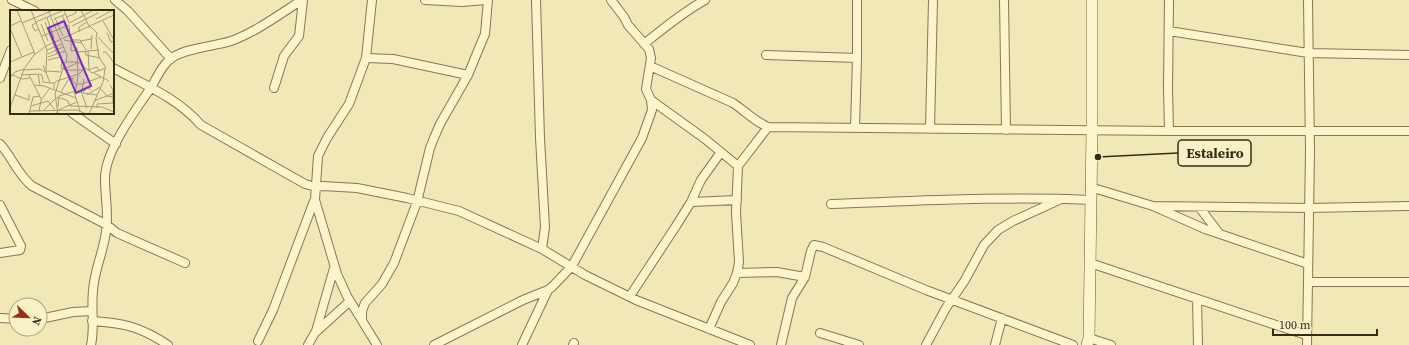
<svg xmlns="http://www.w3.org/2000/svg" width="1409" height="345" viewBox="0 0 1409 345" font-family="'Source Serif 4',serif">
  <rect width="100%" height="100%" fill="#f1e8b8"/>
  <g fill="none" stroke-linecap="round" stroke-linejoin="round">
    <defs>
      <path id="street" d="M12 0 35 11
        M115 0 128 11 171 59
        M372 0 366 58 349 104 327 138 318 156 315 200 337 274 347 296 377 345
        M425 0 462 2 486 0
        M536 0 540 138 545 227 542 249
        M1004 0 1006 130
        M1169 0 1168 88 1169 131
        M1169 31 1308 53 1409 55
        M644 44C664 28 683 12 705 0
        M766 55 857 58
        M366 58 393 59 468 75
        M650 66 733 103C745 111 754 121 768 127L1169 131H1409
        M113 68C145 85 176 97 201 125L305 184 316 187 323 186 357 188 407 198 459 211 542 249 585 275 636 300 750 345
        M0 78 11 50
        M274 88 284 56 299 36 303 0
        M651 100 705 139 738 166
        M72 113 116 144
        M855 128 857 58V0
        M930 129 933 0
        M0 144C12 157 18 175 32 186L107 225 117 233 185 263
        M1090 187 1153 206 1205 229 1308 264
        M691 202 737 200
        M831 204C917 201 1004 196 1090 200
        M0 205 21 246 20 250 0 253
        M1153 206 1309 208 1409 206
        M1199 207 1219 233
        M1090 263 1306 335
        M737 273 777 272 805 277
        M1308 282H1409
        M630 296 676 226 691 202 701 180 721 152
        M1197 299 1198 345
        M0 318 16 319
        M40 319 73 312 92 311
        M362 320V311L365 303 382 284 394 263 417 202 430 148 434 138 440 124 468 75 482 41 485 34 488 0
        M92 321C124 323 141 327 168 345
        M709 329 721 302 733 283 737 273 739 262 736 213 738 166 768 127
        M317 331 350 301
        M820 333 859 345
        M1089 338 1111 345
        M258 341 273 310 314 201
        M91 345C95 328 91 308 93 291 94 270 104 251 106 231 109 214 105 197 105 180 104 152 135 111 150 89 157 78 162 64 173 57 190 47 212 47 231 41 256 32 280 14 302 0
        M308 345 316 331 334 268
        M434 345 523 300 548 290 552 287 572 266 642 138 652 110 651 100 646 89 651 58 649 49 628 25 624 17 611 0
        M522 345 548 290
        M573 345 574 343
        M781 345 792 298 805 277 811 251 814 245 823 247 926 290 1073 345
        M926 345 946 308 965 280 984 245 998 230 1013 221 1059 200
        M995 345 1002 318
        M1307 345 1310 151 1308 0"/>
      <path id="secondary" d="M1087 345 1089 338 1092 130V0"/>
    </defs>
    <use href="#street" stroke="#887652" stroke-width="10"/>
    <use href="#secondary" stroke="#695736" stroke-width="12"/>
    <use href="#street" stroke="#fcf4cb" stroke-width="8"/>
    <use href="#secondary" stroke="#fcf4cb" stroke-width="11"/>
  </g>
  <g transform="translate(10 10)">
    <rect width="104" height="104" fill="#f1e8b8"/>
    <path fill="none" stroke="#a69c78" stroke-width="1" d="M7 0 25 44M21 0 37 40 36 60M38 0 57 45 56 52M54 0 59 13M71 0 80 18M52 5 57 16M57 7 66 3 65 0M37 8 44 28M45 8 53 26M44 9 56 4M86 9 103 0M93 11 104 30M26 12 54 0M35 12 47 44M12 13 44 0M26 13 22 15 25 21 29 19M59 13 82 1M31 14 38 31M0 16 11 11M62 16 88 3M81 17 87 23 86 28M0 18 12 47M69 22V17L77 12M97 23 101 32 104 31M32 26 59 15 60 26M88 27 104 44M54 30 71 33M61 30H70L76 40M61 30V41L67 40M70 31 82 29M67 37 68 65 65 85 70 101M81 39 82 25M37 40 52 34M78 40 79 59M75 41 76 45 90 48M67 42 89 40M93 42H96L104 53M38 44 53 37M38 47 55 41M38 50 50 47M52 50 51 58 56 60 65 74H72L91 67M0 52 24 42M33 55 40 73H44M54 59 67 53M13 60 30 59 37 63M56 60H73M78 60 87 57 89 61M36 61 51 62M84 63 99 71M0 64 12 69 20 68M29 64 32 65 33 72 40 73M11 65 28 64 30 75M19 65 31 89M0 68 5 62 14 59M24 75 34 76 66 88M90 78 97 86 103 87M44 79V73L47 71 69 64 75 58M81 80 77 77 73 83 87 85M71 81 77 98M72 81 74 69M51 82 58 70 64 68M5 85 19 90V84M77 85 90 77M84 91 104 83M21 96 38 91 45 100M48 97 49 86 62 82H73M0 98 14 59 24 45 36 36 104 5M87 98V94L103 93V80L100 75M34 100 46 88H51L58 91 60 96 92 97 104 102M19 101 67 100 76 104M29 101 31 90 40 78M19 104 23 87 30 86M46 104 48 100 67 92M48 104 45 84 55 52H68L82 63 96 58 89 47 86 28M79 104 93 72 95 59"/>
    <path fill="#7b2cbf" fill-opacity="0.15" stroke="#7b2cbf" stroke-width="2" d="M54 11 81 76 66 83 38 18Z"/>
    <rect width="104" height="104" fill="none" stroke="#352b19" stroke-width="2"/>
  </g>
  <path fill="none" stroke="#352b19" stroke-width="1.5" d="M1098 157L1178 153"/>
  <circle fill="#352b19" stroke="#f8f1c8" stroke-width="1.5" cx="1098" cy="157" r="4"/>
  <rect fill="#f8f1c8" stroke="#352b19" stroke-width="1.5" x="1178" y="140" width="73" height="26" rx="4"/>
  <g font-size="14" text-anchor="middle" font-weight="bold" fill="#352b19">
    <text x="1215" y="158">Estaleiro</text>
  </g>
  <g transform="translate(28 317) rotate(113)"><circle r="19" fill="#f8f1c8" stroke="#aaa282"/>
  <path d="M0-3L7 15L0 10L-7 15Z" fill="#9b2f1d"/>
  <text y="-6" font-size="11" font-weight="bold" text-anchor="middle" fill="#352b19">N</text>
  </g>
  <path d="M1273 329v6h104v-6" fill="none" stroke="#352b19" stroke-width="2"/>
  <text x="1279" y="329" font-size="12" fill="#352b19" stroke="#f8f1c8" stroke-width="3" paint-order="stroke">100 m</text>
</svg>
